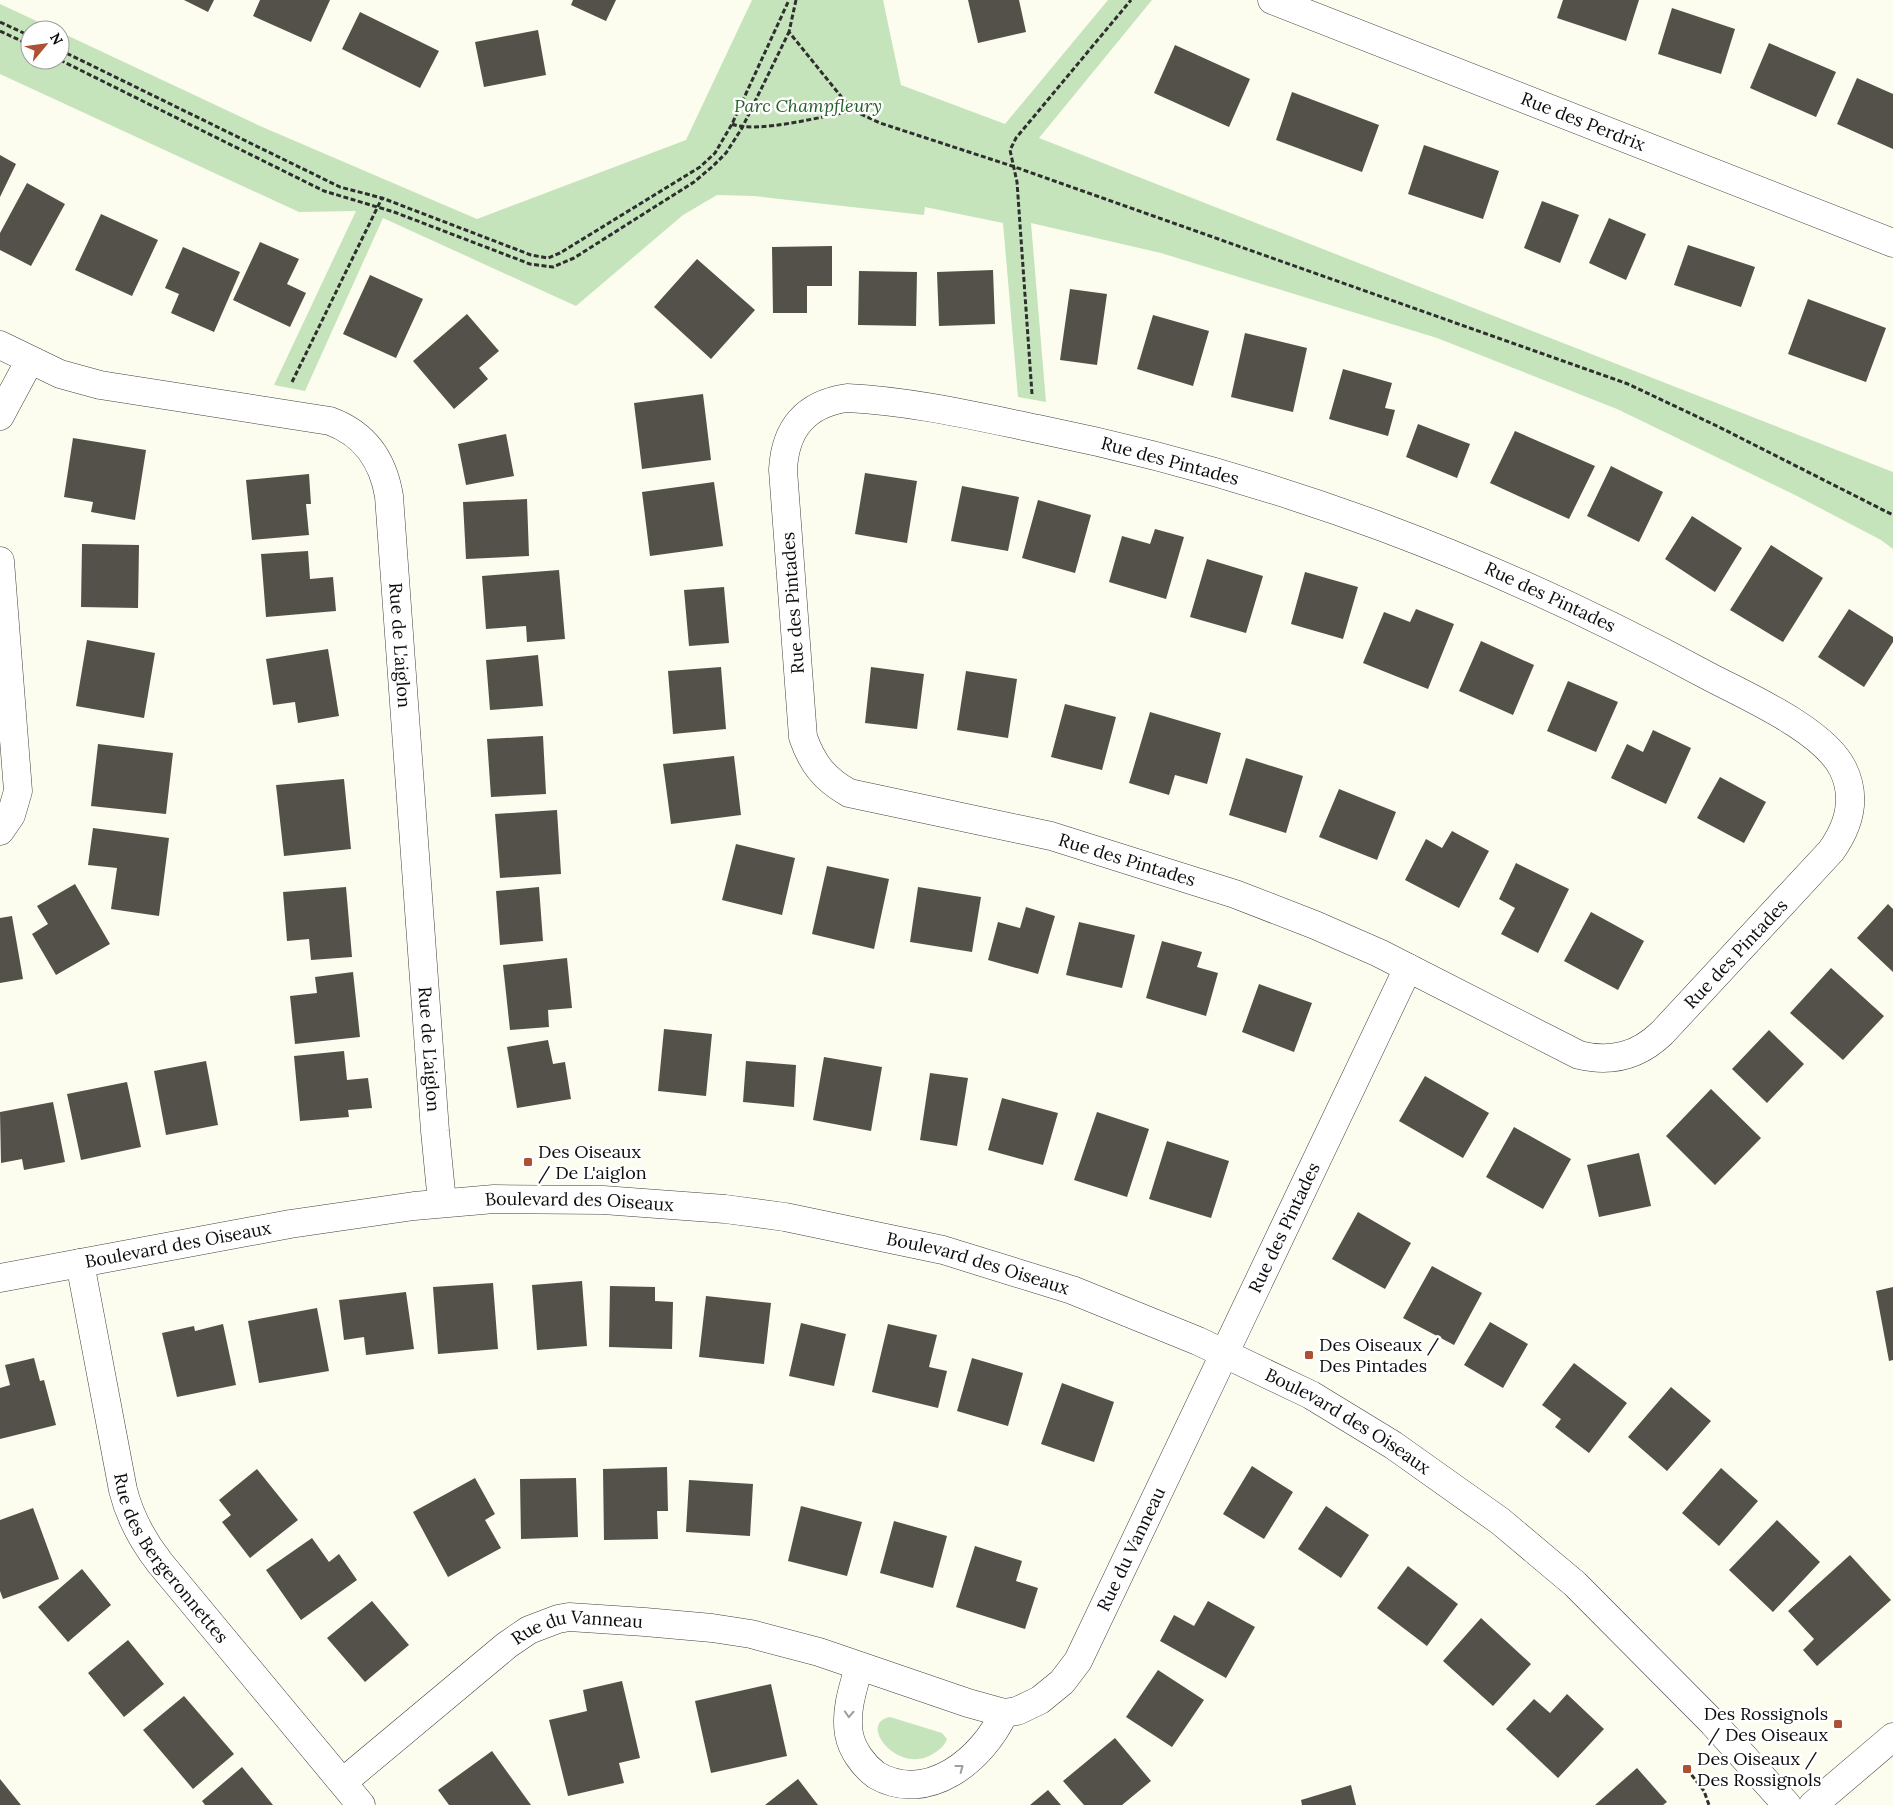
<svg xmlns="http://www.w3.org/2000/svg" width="1893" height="1805" viewBox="0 0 1893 1805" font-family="Lora,serif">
  <rect width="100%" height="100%" fill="#fcfdee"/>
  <path fill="#c5e4bb" d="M752 0H883L901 85 1005 124 1108 0H1152L1039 138 1893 472V549L1881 540 1795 495 1617 409 1437 338 1161 253 1031 223 1046 402 1018 397 1003 223 925 207 924 215 754 196 717 195 683 215 576 306 383 218 305 391 274 385 356 211 299 212 0 74V4L56 30H30V60H60V32L260 126 477 219 686 140Z
    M890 1717 942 1733 947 1739C944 1747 938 1751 931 1755 897 1774 857 1723 890 1717Z"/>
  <path fill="#54514a" d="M184 0H214L208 12Z
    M260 0H330L311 42 253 16Z
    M573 0H616L606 21 571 5Z
    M968 0H1019L1026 32 978 43Z
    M1563 0H1639L1626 41 1557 18Z
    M1672 8 1735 29 1721 74 1658 54Z
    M360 12 439 51 420 88 342 49Z
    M538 30 546 75 484 87 475 42Z
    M1769 43 1836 72 1816 117 1750 88Z
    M1175 45 1250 79 1229 127 1154 93Z
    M1857 78 1893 94V149L1837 124Z
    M1292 92 1379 125 1362 172 1276 140Z
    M1424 145 1499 171 1483 219 1408 194Z
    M0 155 16 164 0 197Z
    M27 183 65 204 31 266 0 250V233Z
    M1542 201 1579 215 1560 263 1524 248Z
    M101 214 158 240 132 296 75 270Z
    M1609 218 1646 234 1626 280 1589 263Z
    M260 242 299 259 287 284 306 293 290 327 233 300Z
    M1688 245 1755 267 1741 307 1674 285Z
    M832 246V286H807V313H773L772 247Z
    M183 247 240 272 214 332 171 313 179 294 165 288Z
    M697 259 755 310 711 359 654 307Z
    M993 270 995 324 939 326 937 272Z
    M859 271 917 272 916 326 858 325Z
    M370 275 423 299 396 358 343 334Z
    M1070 289 1107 294 1097 365 1060 360Z
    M1808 299 1886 328 1866 382 1788 354Z
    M467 314 499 351 479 368 488 379 454 409 413 361Z
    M1153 315 1209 331 1193 386 1137 369Z
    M1245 333 1307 348 1293 412 1231 397Z
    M1343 369 1392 383 1385 408 1395 410 1388 436 1329 419Z
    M703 394 711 460 642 469 634 403Z
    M1418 424 1470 444 1457 478 1406 457Z
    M1515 431 1595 466 1569 519 1490 483Z
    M506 434 514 476 466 485 458 444Z
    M73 438 146 450 135 520 91 512 93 502 64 497Z
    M1611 466 1663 492 1639 542 1587 516Z
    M865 473 917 481 907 543 855 534Z
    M309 474 311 504H306L309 535 252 540 246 480Z
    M714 482 723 546 650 556 642 492Z
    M962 486 1019 497 1008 551 951 541Z
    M527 499 529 556 466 559 463 502Z
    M1038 500 1091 515 1075 573 1022 558Z
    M1692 516 1742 548 1715 592 1665 559Z
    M1155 529 1184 537 1166 599 1109 582 1122 536 1150 544Z
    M82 544 139 545 138 608 81 607Z
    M1771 545 1823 578 1783 642 1730 610Z
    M308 551 310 579 333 577 336 611 266 617 261 554Z
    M1207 559 1263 576 1246 633 1190 617Z
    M559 570 565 639 527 642 526 626 486 629 482 576Z
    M1305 572 1358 587 1343 639 1291 624Z
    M724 587 729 643 689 646 684 590Z
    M1416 609 1454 624 1428 689 1363 663 1384 612 1410 622Z
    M1849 609 1893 637V642L1864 687 1818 657Z
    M87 640 155 653 144 718 76 706Z
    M1481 641 1534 665 1513 715 1459 691Z
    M328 649 339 716 298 723 295 702 273 705 266 659Z
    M538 655 543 706 490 710 486 660Z
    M721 667 726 729 673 734 668 671Z
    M871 667 924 674 917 729 865 723Z
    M966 671 1017 679 1008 738 957 730Z
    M1568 681 1618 702 1596 752 1547 731Z
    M1065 704 1116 717 1102 770 1051 757Z
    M1150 712 1221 733 1207 784 1175 775 1169 795 1129 783Z
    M1653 730 1691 748 1666 804 1611 778 1627 744 1643 752Z
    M543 736 546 794 491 797 487 739Z
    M98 744 173 753 166 814 91 806Z
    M734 756 741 815 671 824 663 764Z
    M1246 758 1303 776 1286 833 1229 815Z
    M1720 777 1766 802 1744 843 1697 818Z
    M344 779 351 849 284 856 276 785Z
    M1339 789 1396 812 1377 860 1319 837Z
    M557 810 561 874 500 878 495 814Z
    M93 828 169 838 159 916 111 909 117 868 88 865Z
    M1452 831 1489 851 1459 908 1405 880 1426 839 1442 848Z
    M736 844 795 858 782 915 722 900Z
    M1516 863 1569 889 1538 953 1501 934 1515 908 1499 899Z
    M827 866 889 879 874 949 812 934Z
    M75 884 110 944 56 975 32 934 48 924 37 906Z
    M346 887 352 957 311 960 309 939 287 941 283 892Z
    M539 887 543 941 500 945 496 891Z
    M918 887 981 897 972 952 910 942Z
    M1888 904 1893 909V972L1857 938Z
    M1026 907 1055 916 1038 974 988 960 998 922 1020 928Z
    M1591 912 1644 941 1618 990 1564 961Z
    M12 916 23 979 0 983V918Z
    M1079 922 1135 935 1122 988 1066 975Z
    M1162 941 1202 952 1197 967 1218 973 1206 1016 1146 998Z
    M567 958 572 1008 548 1010 549 1027 510 1030 503 965Z
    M1831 968 1884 1016 1843 1060 1790 1013Z
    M353 972 360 1037 295 1044 290 996 317 993 315 977Z
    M1259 984 1312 1003 1294 1052 1242 1032Z
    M664 1029 712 1034 706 1096 658 1091Z
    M1769 1030 1804 1064 1767 1103 1732 1069Z
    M548 1040 553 1064 565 1062 571 1099 517 1108 507 1047Z
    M344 1051 347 1080 368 1078 372 1108 348 1110 349 1117 300 1121 294 1056Z
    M824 1057 882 1067 871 1131 813 1120Z
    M206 1061 218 1125 166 1135 154 1071Z
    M746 1061 796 1065 794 1107 743 1102Z
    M930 1073 968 1078 957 1146 920 1140Z
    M1425 1076 1489 1113 1463 1158 1399 1121Z
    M127 1082 141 1147 81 1160 67 1094Z
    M1711 1089 1761 1138 1715 1185 1666 1136Z
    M1002 1098 1058 1113 1043 1165 988 1150Z
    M53 1102 65 1162 24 1170 22 1159 1 1163 0 1112Z
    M1097 1112 1149 1129 1127 1197 1074 1180Z
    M1514 1127 1571 1159 1543 1209 1486 1177Z
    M1167 1141 1229 1161 1211 1218 1149 1199Z
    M1639 1153 1651 1206 1599 1217 1587 1165Z
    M1358 1212 1411 1243 1385 1289 1332 1259Z
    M1432 1266 1482 1293 1454 1345 1403 1318Z
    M582 1281 587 1346 537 1350 532 1285Z
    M493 1283 498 1349 438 1354 433 1287Z
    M610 1286 655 1287V1301L673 1302 672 1349 609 1347Z
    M1893 1287V1360L1889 1361 1876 1291Z
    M406 1292 414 1349 366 1355 364 1337 344 1340 339 1300Z
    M706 1296 771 1303 764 1364 699 1357Z
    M317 1308 329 1371 259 1383 248 1321Z
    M1490 1322 1528 1344 1503 1388 1464 1365Z
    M801 1323 846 1334 834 1386 789 1376Z
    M223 1324 236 1385 177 1397 162 1333 194 1326 195 1331Z
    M888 1324 937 1335 929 1367 947 1371 938 1408 872 1392Z
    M34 1358 40 1381 44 1380 56 1425 0 1439V1388L10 1385 5 1365Z
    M972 1358 1023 1373 1008 1426 957 1411Z
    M1574 1363 1627 1403 1589 1453 1555 1427 1561 1419 1542 1405Z
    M1062 1383 1114 1402 1094 1462 1041 1444Z
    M1671 1387 1711 1421 1667 1471 1628 1437Z
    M1252 1466 1293 1492 1264 1539 1223 1514Z
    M667 1467 668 1511H657L658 1539 604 1540 603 1469Z
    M1721 1468 1758 1501 1719 1546 1682 1513Z
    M257 1469 298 1520 250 1558 222 1522 231 1515 219 1500Z
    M475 1478 495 1514 485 1520 501 1548 448 1577 413 1512Z
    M576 1478 578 1537 521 1539 520 1479Z
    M689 1480 753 1484 750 1536 686 1532Z
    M801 1506 862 1522 847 1576 788 1561Z
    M1326 1506 1369 1535 1341 1578 1298 1549Z
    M33 1508 59 1579 3 1599 0 1591V1520Z
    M1777 1520 1820 1562 1773 1612 1729 1570Z
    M894 1521 947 1536 933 1588 880 1573Z
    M312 1538 329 1562 339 1554 357 1580 301 1620 266 1570Z
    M975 1546 1022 1561 1016 1581 1038 1588 1025 1629 956 1607Z
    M1850 1555 1891 1600 1817 1666 1803 1650 1814 1639 1788 1611Z
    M1408 1566 1458 1604 1427 1646 1377 1608Z
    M82 1569 111 1605 68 1642 38 1607Z
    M372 1601 409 1645 365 1682 327 1638Z
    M1208 1601 1255 1627 1226 1678 1160 1641 1174 1615 1194 1626Z
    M1481 1618 1531 1664 1493 1706 1443 1661Z
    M128 1640 164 1684 124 1717 88 1673Z
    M1158 1670 1204 1700 1172 1747 1126 1717Z
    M622 1681 640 1758 619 1763 624 1783 568 1796 549 1720 587 1711 583 1690Z
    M771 1684 787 1756 711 1773 695 1701Z
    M1567 1694 1604 1729 1558 1778 1506 1729 1534 1699 1550 1713Z
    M184 1696 234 1754 193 1789 143 1730Z
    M1115 1738 1151 1781 1122 1805H1084L1063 1781Z
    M492 1751 531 1805H449L438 1790Z
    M242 1767 273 1805H205L202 1801Z
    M1637 1768 1667 1802 1663 1805H1595Z
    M0 1779 21 1805H0Z
    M798 1779 818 1805H765Z
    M1351 1785 1356 1805H1302L1301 1800Z
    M1048 1790 1061 1805H1030Z"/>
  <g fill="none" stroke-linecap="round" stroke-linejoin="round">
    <defs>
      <g id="minor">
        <path id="s1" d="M1272 0 1893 243"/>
        <path id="s2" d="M0 345 60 374 100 385 330 421C365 434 383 460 389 496L435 1131 442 1202"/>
        <path d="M847 398C911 401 975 416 1038 429 1280 478 1493 560 1710 677 1748 697 1824 730 1843 769 1857 798 1849 826 1831 851L1662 1033C1638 1056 1612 1063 1579 1055L1379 953 1315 925 1235 894 1051 836 849 793C824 779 812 763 803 737L783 470C785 429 805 404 847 398Z"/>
        <path d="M0 416 30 360"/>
        <path d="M0 561 18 791 11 815 0 831"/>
        <path id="s3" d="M80 1263 123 1490C130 1518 142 1540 160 1563L361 1805"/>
        <path d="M859 1667C853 1688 845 1711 849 1734 852 1750 863 1765 876 1775 928 1805 983 1759 1004 1713"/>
        <path id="s4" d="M343 1782 507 1645 529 1630 558 1619 569 1617 645 1622 712 1628 751 1634 819 1652 968 1703 1004 1713 1017 1711 1040 1700 1062 1682 1078 1661 1408 968"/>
      </g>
      <g id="tertiary">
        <path id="s5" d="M0 1278 290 1224 414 1206 494 1199 603 1200 725 1209 785 1217 943 1250 1072 1290 1198 1341 1311 1395 1393 1445 1500 1521 1575 1584 1713 1723 1787 1805"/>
        <path d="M1813 1805 1893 1737"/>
      </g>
    </defs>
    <use href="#minor" stroke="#404040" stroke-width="29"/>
    <use href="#tertiary" stroke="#404040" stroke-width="29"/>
    <path stroke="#2f2f2f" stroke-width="3" stroke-dasharray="5 2.5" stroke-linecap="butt" d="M796 0 789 32 852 110 880 123 1015 167 1628 384 1717 426 1893 515
      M0 22 30 36
      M0 31 30 45
      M60 50 340 187 382 198 531 255 548 258 560 253 700 167 715 153 732 124 789 0
      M60 60 324 191 394 212 530 264 553 267 574 258 694 182 713 166 726 153 742 128 789 32
      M732 124C755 134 825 116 852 111
      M292 382 382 198
      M1032 394 1017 182 1010 150 1016 138 1131 0
      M1687 1769 1704 1791 1709 1805"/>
    <use href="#minor" stroke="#fff" stroke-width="28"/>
    <use href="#tertiary" stroke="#fff" stroke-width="28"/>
  </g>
  <defs><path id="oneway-chevron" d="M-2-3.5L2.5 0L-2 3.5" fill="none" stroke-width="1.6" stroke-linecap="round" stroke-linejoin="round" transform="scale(1.25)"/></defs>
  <g stroke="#9e9e9e">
    <use href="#oneway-chevron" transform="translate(849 1714) rotate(93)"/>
    <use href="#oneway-chevron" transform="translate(960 1768) rotate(-37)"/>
  </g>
  <g fill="#ae5033" stroke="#fff" stroke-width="2">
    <rect x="523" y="1157" width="10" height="10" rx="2.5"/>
    <rect x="1304" y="1350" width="10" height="10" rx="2.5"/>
    <rect x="1833" y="1719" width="10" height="10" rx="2.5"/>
    <rect x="1682" y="1764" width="10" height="10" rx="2.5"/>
  </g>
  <g text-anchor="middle" stroke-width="5" stroke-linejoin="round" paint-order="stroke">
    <g font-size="18" font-style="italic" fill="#245e28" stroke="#fff">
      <text x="808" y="112">Parc Champfleury</text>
    </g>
    <g font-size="18" fill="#0d0d0d" stroke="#fff">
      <text dy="6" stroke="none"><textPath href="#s1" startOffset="334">Rue des Perdrix</textPath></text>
      <text transform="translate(1170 461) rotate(15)" y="6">Rue des Pintades</text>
      <text transform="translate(1550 597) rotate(25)" y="6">Rue des Pintades</text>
      <text transform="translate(793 603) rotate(-94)" y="6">Rue des Pintades</text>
      <text dy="6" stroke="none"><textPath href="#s2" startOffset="591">Rue de L'aiglon</textPath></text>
      <text transform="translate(1127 860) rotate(17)" y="6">Rue des Pintades</text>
      <text transform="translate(1736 954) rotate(-47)" y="6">Rue des Pintades</text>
      <text dy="6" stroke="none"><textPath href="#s2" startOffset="996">Rue de L'aiglon</textPath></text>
      <text dy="6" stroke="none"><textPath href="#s5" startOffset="586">Boulevard des Oiseaux</textPath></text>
      <text dy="6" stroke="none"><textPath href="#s4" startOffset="1304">Rue des Pintades</textPath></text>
      <text dy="6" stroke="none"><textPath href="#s5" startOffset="181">Boulevard des Oiseaux</textPath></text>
      <text dy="6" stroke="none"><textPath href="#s5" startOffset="991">Boulevard des Oiseaux</textPath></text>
      <text dy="6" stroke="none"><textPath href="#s5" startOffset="1395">Boulevard des Oiseaux</textPath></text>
      <text dy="6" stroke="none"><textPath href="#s4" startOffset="948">Rue du Vanneau</textPath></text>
      <text dy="6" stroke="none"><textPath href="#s3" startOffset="314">Rue des Bergeronnettes</textPath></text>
      <text dy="6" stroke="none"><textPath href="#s4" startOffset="289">Rue du Vanneau</textPath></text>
    </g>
    <g font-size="18" fill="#0d0d0d" stroke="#fff" text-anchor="start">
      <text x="538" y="1158">Des Oiseaux<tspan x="538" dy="21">/ De L'aiglon</tspan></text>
      <text x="1319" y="1351">Des Oiseaux /<tspan x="1319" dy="21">Des Pintades</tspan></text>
      <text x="1828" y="1720" text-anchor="end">Des Rossignols<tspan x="1828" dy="21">/ Des Oiseaux</tspan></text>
      <text x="1697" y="1765">Des Oiseaux /<tspan x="1697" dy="21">Des Rossignols</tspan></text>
    </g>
  </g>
  <g transform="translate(45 45) rotate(61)"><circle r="24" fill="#ffffff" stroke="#9e9e9e"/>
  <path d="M0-4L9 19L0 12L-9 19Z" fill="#ae5033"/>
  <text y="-8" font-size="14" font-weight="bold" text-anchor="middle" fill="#0d0d0d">N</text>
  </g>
</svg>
